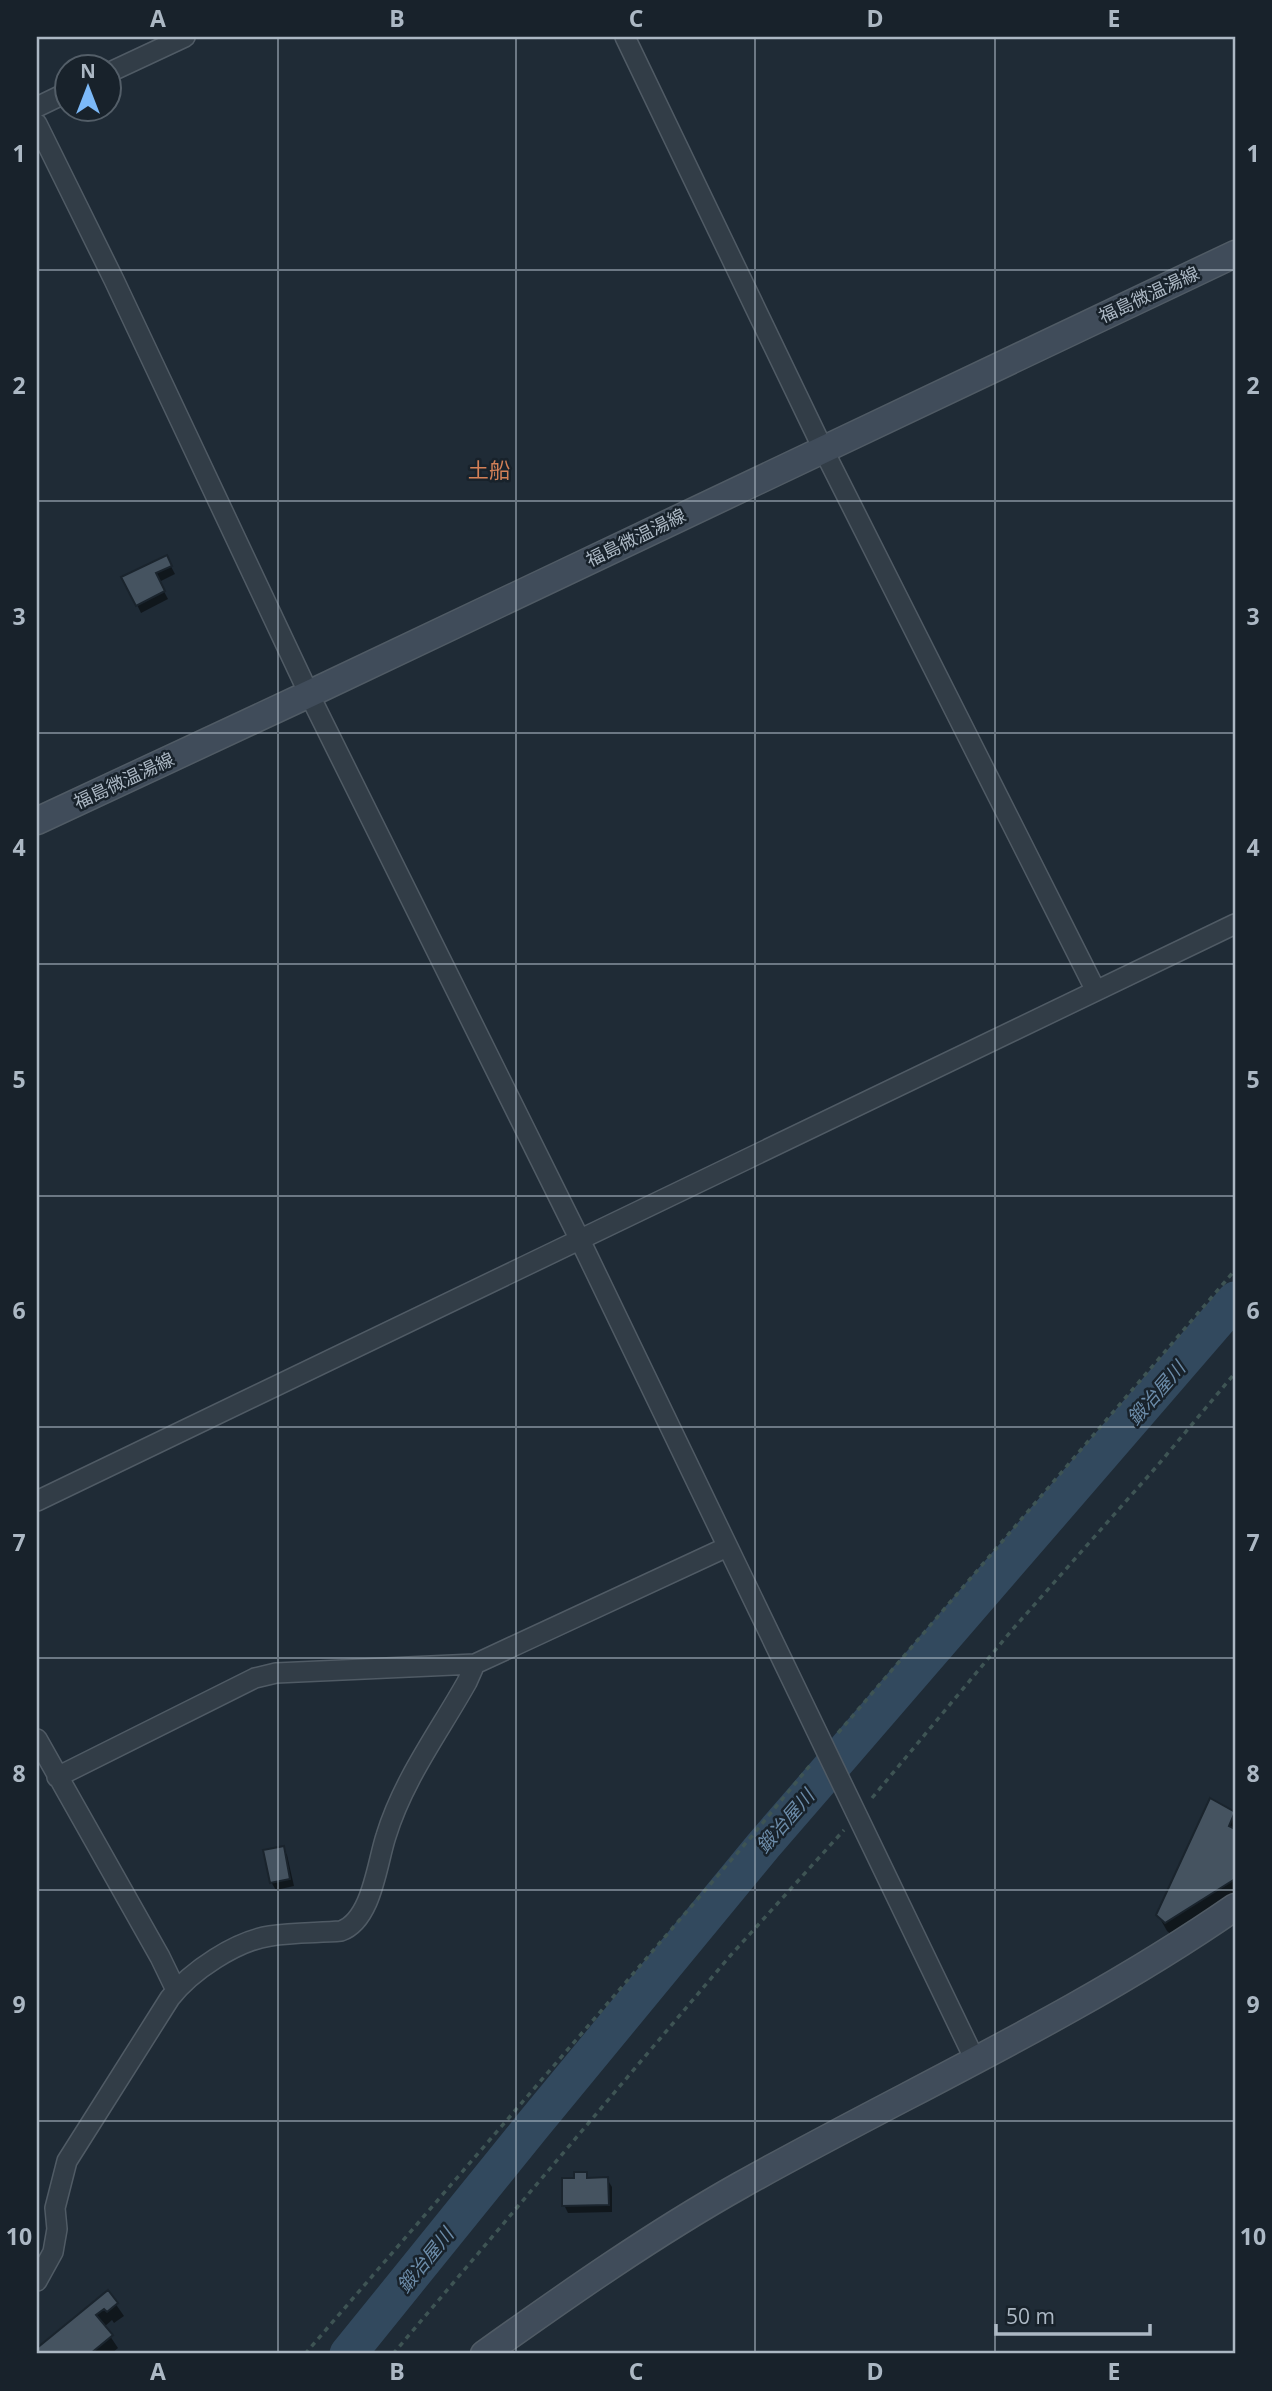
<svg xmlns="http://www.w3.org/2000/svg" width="1272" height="2391" viewBox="0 0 1272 2391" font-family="'Open Sans','Noto Sans JP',sans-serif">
  <rect width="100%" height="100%" fill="#1f2b36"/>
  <path fill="#0007" d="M166 557 175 574 159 582 168 599 141 613 124 578Z
    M1211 1801 1235 1815V1901L1175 1938 1167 1931 1158 1915Z
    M283 1848 287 1855 294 1886 276 1890 271 1882Z
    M586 2174 589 2180 607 2179 612 2187V2212L568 2213 564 2205 576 2180Z
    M108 2293 124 2316 114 2323 112 2320 104 2327 118 2348 111 2354H37V2351Z"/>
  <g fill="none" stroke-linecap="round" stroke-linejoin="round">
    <path stroke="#32495e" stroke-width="37" d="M348 2354 533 2125 763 1846 1235 1300"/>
  </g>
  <path fill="#455360" stroke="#1a242d" stroke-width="2" d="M167 555 172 566 156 573 165 591 136 606 121 577Z
    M1210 1798 1235 1812 1229 1826 1235 1829V1879L1165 1923 1156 1915Z
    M284 1846 290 1879 270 1883 263 1850Z
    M574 2172H587V2178L608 2177 609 2205 562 2206V2178H574Z
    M108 2290 118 2303 107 2312 104 2309 96 2315 113 2335 90 2354H37V2348Z"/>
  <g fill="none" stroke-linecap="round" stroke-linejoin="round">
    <defs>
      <path id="street" d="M625 37 823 449 1096 991
        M108 73 185 37
        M37 107 66 93
        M37 124 114 280 309 694 580 1240 975 2060
        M37 1501 1235 924
        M37 1739 160 1957 176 1990
        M57 1777 255 1678 276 1673 475 1664 727 1547
        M37 2281 53 2252 57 2229 55 2208 67 2161 170 1998C191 1971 236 1941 270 1936 294 1932 318 1933 341 1931 372 1920 377 1863 386 1836 403 1780 439 1732 467 1682L475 1664"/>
      <path id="secondary" d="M37 821 309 694 1235 254
        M484 2354C567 2295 652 2235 741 2185 905 2093 1081 2014 1235 1907"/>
    </defs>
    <use href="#street" stroke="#505b65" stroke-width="22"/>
    <use href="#secondary" stroke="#505b65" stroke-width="29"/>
    <path stroke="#3e5454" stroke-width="3.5" stroke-dasharray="5 5" stroke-linecap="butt" d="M838 1733 1235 1270
      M872 1798 1012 1630 1158 1465 1235 1373
      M305 2354 752 1836 812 1763
      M393 2354 730 1956 844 1830"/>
    <use href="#street" stroke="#323d47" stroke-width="19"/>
    <use href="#secondary" stroke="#404c5a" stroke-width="26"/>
  </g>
  <path fill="none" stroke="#acb8c4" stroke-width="2" stroke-opacity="0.55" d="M278 37V2354M516 37V2354M755 37V2354M995 37V2354M37 270H1235M37 501H1235M37 733H1235M37 964H1235M37 1196H1235M37 1427H1235M37 1658H1235M37 1890H1235M37 2121H1235"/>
  <g text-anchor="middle" stroke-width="5" stroke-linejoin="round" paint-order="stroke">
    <g font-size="18" fill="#acb8c4" stroke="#18222b">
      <text transform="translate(1149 295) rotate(-25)" y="6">福島微温湯線</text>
      <text transform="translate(636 538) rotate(-26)" y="6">福島微温湯線</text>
      <text transform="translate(124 781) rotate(-25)" y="6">福島微温湯線</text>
    </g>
    <g font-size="19" font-style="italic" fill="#6c8ca9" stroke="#18222b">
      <text transform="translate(1156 1393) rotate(-49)" y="7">鍛冶屋川</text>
      <text transform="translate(785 1821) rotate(-49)" y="7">鍛冶屋川</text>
      <text transform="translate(425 2260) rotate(-51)" y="7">鍛冶屋川</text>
    </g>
    <g font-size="21" fill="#d38057" stroke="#18222b">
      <text x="489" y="478">土船</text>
    </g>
  </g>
  <rect width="1272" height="2391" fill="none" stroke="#18222b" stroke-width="77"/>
  <g transform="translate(88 88)"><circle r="33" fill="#18222b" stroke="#535e68" stroke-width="2"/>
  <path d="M0-5L12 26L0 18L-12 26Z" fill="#7cb9f8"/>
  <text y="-10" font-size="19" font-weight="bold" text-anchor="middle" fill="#acb8c4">N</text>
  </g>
  <path d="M996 2324v10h154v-10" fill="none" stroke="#acb8c4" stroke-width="3.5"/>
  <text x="1006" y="2324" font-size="21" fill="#acb8c4" stroke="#18222b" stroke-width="5" paint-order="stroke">50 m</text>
  <rect x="38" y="38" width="1196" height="2314" fill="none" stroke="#acb8c4" stroke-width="2.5"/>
  <g font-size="23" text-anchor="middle" font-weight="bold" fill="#acb8c4">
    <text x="158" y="27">A</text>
    <text x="397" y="27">B</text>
    <text x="636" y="27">C</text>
    <text x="875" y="27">D</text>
    <text x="1114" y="27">E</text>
    <text x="19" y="162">1</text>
    <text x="1253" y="162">1</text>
    <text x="19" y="394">2</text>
    <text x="1253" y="394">2</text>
    <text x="19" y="625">3</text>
    <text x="1253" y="625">3</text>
    <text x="19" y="856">4</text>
    <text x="1253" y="856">4</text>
    <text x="19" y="1088">5</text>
    <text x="1253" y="1088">5</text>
    <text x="19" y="1319">6</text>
    <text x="1253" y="1319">6</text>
    <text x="19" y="1551">7</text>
    <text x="1253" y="1551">7</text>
    <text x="19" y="1782">8</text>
    <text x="1253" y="1782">8</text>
    <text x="19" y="2013">9</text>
    <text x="1253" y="2013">9</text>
    <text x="19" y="2245">10</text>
    <text x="1253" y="2245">10</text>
    <text x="158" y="2380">A</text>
    <text x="397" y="2380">B</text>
    <text x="636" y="2380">C</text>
    <text x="875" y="2380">D</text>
    <text x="1114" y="2380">E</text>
  </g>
</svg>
